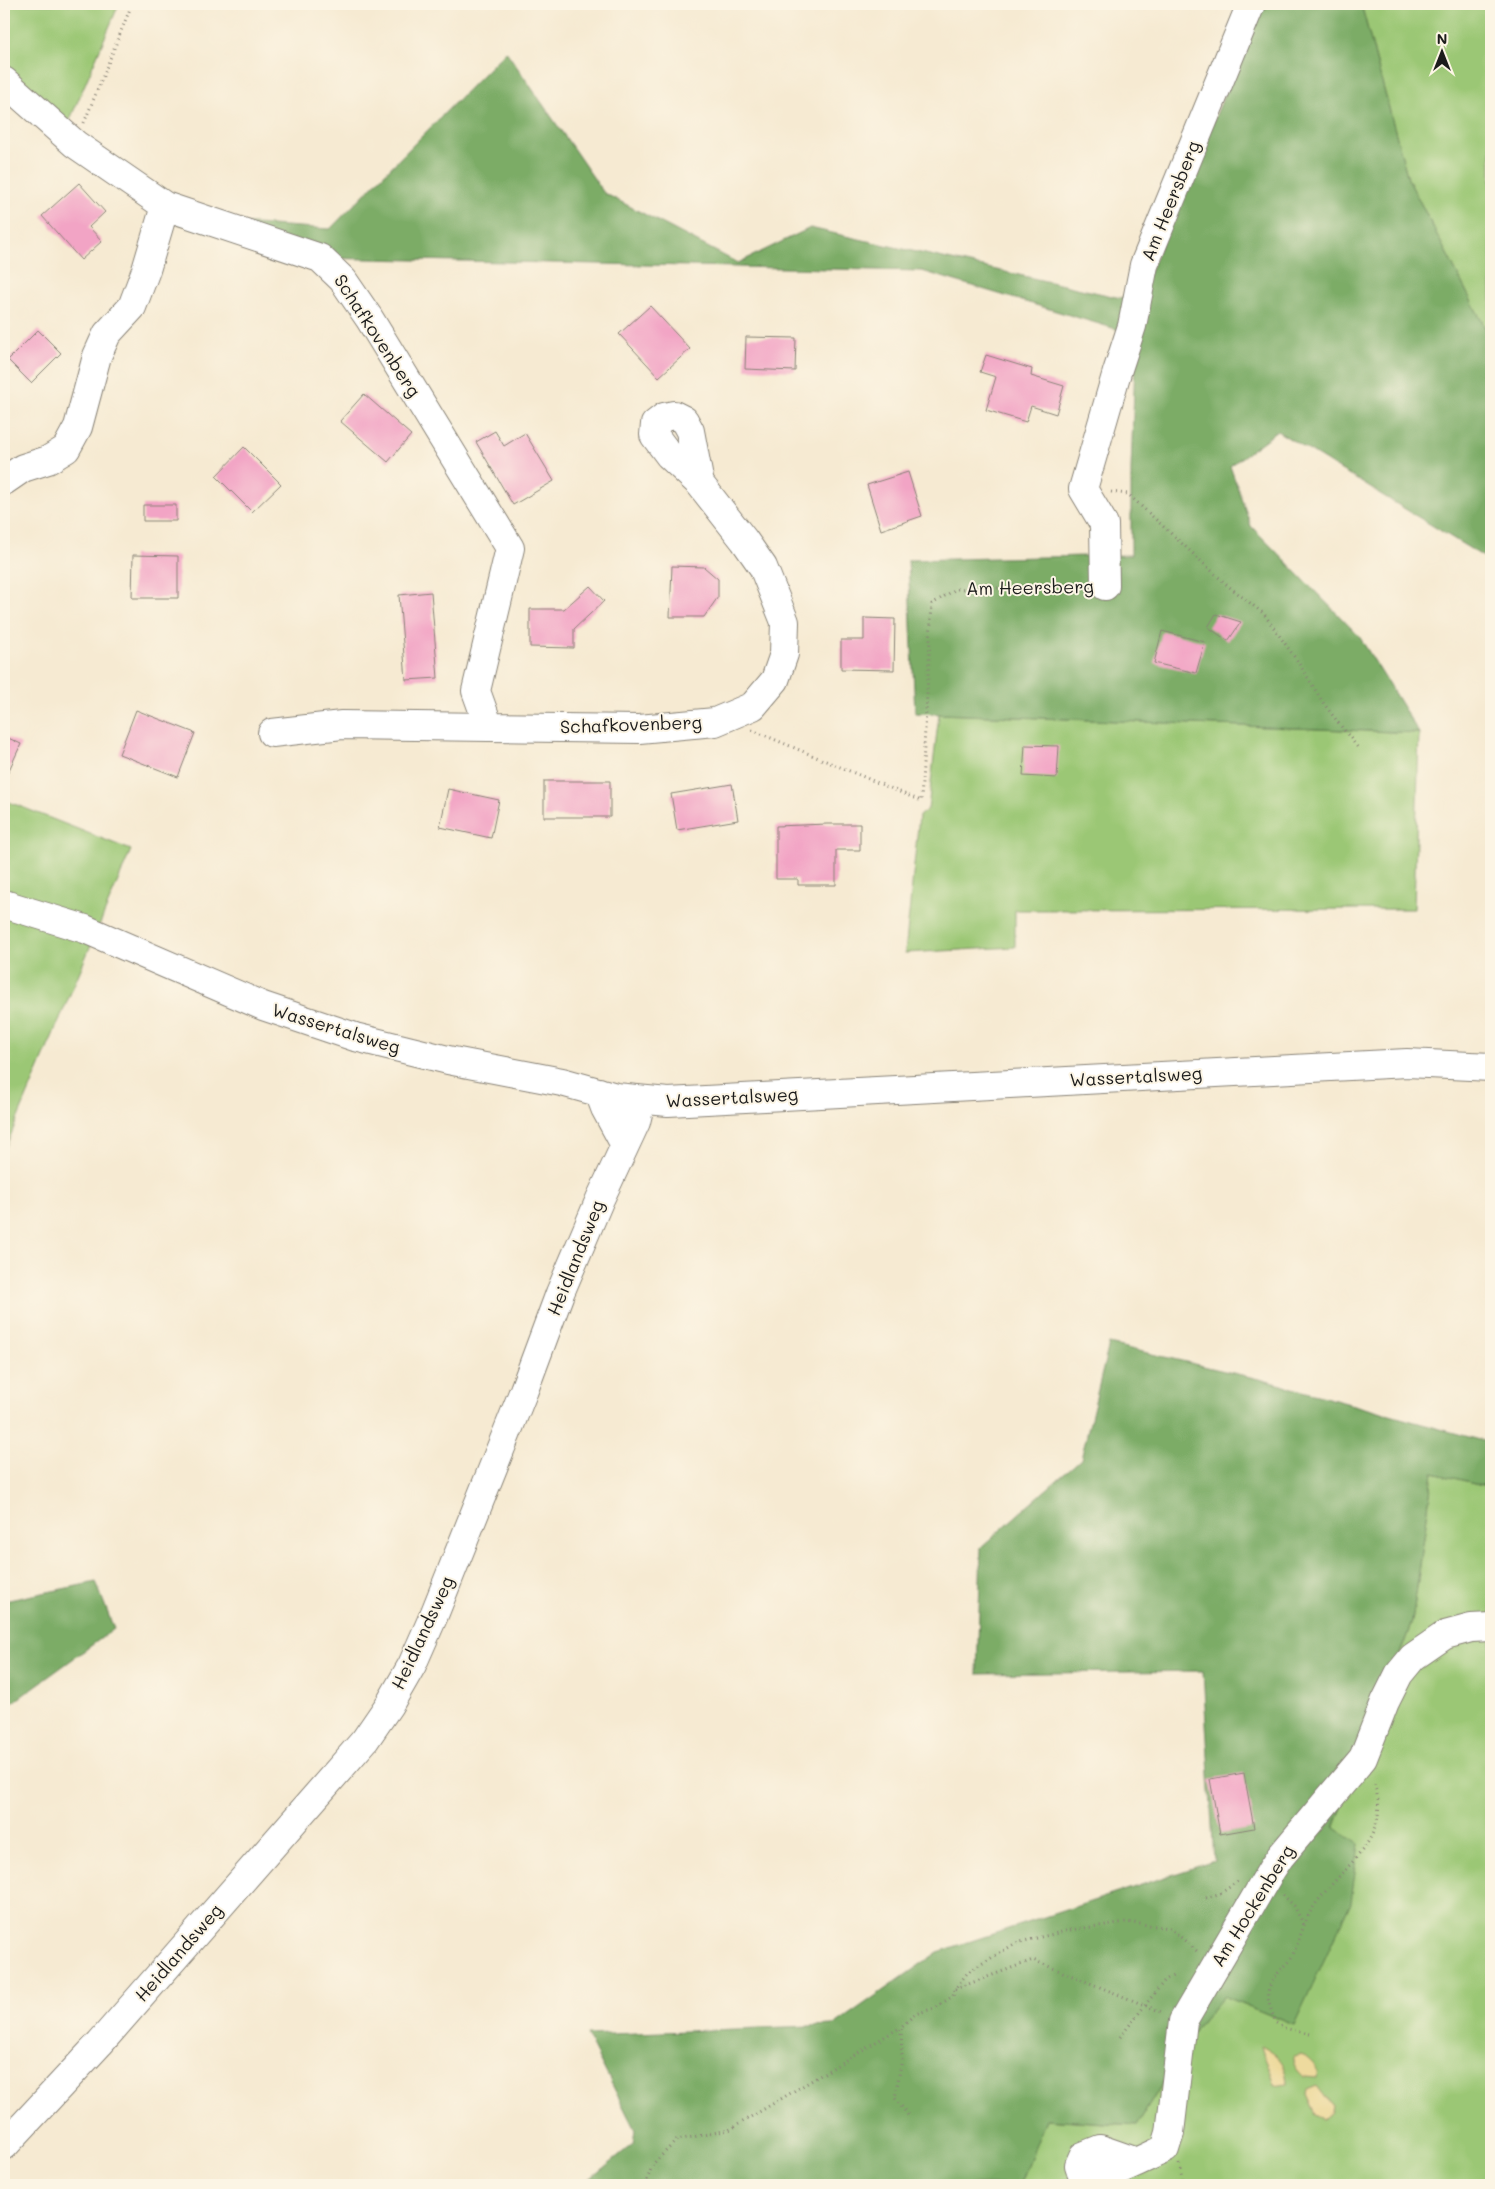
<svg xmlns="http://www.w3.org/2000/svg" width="1495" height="2189" viewBox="0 0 1495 2189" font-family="Mali,sans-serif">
  <rect width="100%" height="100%" fill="#fcf5e5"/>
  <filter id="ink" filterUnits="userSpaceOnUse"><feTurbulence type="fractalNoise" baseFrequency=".02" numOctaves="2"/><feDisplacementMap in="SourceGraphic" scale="10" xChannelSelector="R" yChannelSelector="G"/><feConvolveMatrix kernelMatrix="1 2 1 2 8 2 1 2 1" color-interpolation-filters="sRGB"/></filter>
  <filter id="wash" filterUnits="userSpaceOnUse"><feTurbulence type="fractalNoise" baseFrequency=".0096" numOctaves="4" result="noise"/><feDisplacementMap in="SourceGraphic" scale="20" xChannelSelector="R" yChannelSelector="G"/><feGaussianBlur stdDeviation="1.12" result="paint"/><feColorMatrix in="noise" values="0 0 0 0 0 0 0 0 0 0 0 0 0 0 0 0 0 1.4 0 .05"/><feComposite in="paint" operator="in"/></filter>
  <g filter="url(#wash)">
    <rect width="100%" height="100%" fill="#f6ead2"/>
    <path fill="#9bc774" stroke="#5c7248" d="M4 4H119L69 122 4 64Z
      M1361 4H1491V339L1408 179Z
      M939 714 1419 733 1414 909 1015 910V947L905 953 919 816 928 809Z
      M4 800 131 850 4 1151Z
      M1433 1473 1491 1487V2185H1020L1046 2119 1137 2125 1197 2027 1224 1996 1294 2025 1334 1829 1412 1622Z"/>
    <path fill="#7cac66" stroke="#4c6441" d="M1263 4H1361L1408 179 1491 339V557L1487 559 1277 431 1230 466 1251 526 1359 636 1419 733 915 713 908 560 1131 555V469L1136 335 922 271 320 258 151 217 330 229 506 51 604 193 738 263 810 228 1121 298 1147 278Z
      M1109 1344 1263 1380 1491 1443V1487L1433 1473 1412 1622 1334 1828 1359 1844 1351 1902 1294 2025 1224 1996 1197 2027 1137 2125 1046 2119 1020 2185H582L633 2144 635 2130 587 2035 834 2025 938 1952 1214 1861 1203 1671 977 1674 981 1547 1081 1459Z
      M96 1582 114 1629 4 1709V1601Z"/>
    <path fill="#eeda9e" stroke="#857b5d" d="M1261 2046C1279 2055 1287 2064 1288 2084L1274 2086C1273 2071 1264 2060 1261 2046Z
      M1302 2054C1310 2061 1319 2066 1317 2078L1304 2077C1298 2071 1292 2065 1293 2056Z
      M1317 2086 1332 2106 1331 2112 1323 2119 1315 2115 1306 2095 1307 2090Z"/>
    <g id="blocks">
      <path fill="#f2a4c5" d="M79 183 105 212 89 227 102 241 81 260 42 216Z
        M650 306 690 349 659 377 619 334Z
        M38 330 61 353 31 383 8 360Z
        M746 337 796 338 795 371 745 369Z
        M986 355 1032 369 1031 376 1064 386 1056 414 1031 406 1026 422 986 410 996 377 980 372Z
        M364 394 411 435 388 462 340 421Z
        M495 431 504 446 525 433 554 481 513 505 476 442Z
        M244 447 281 484 252 512 216 476Z
        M908 472 922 516 881 530 867 485Z
        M143 505H176V521H143Z
        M133 555 178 556V598H132Z
        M672 566 704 567 718 579V597L704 617H670Z
        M590 586 604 601 574 629V648L530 647V609H564Z
        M431 592 438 678 406 680 399 595Z
        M1216 614 1241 622 1228 641 1208 627Z
        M864 618 895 619 894 670 841 669V640H864Z
        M1162 631 1205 642 1196 673 1154 663Z
        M136 710 195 733 178 777 119 754Z
        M4 736 21 744 4 781Z
        M1025 745 1059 746 1057 778 1023 776Z
        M544 781H610V817H544Z
        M732 784 738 820 677 830 671 794Z
        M448 789 499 800 491 838 440 827Z
        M827 824H860V850H836V885H798V879H776V826Z
        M1244 1773 1254 1828 1220 1834 1210 1779Z"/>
    </g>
  </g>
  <g filter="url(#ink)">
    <use href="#blocks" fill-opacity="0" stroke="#898377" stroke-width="1"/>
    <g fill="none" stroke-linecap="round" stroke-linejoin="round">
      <defs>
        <path id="minor" d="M4 81 75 144 165 206 320 258 343 280 369 318 510 548 476 691 489 727 639 729 715 722 753 706 775 680 784 654 785 622 763 567 744 540 700 484 690 431 684 420 674 415 664 417 655 424 654 435 669 455 700 484
          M4 481 23 468 48 460 66 449 78 427 97 356 107 334 132 307 146 270 165 206
          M1105 586 1104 524 1083 489 1117 372 1132 326 1144 265 1251 4
          M272 733 342 725 489 727
          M4 904 85 929 263 1006 355 1037 448 1060 562 1082 616 1097 668 1102 1407 1063 1491 1067
          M599 1092 605 1108 625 1145
          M4 2146 100 2043 365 1740 389 1705 412 1665 434 1615 524 1390 560 1293 600 1199 636 1122 641 1101
          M1137 2162 1100 2149 1083 2156 1079 2165C1080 2169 1082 2176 1086 2178 1095 2184 1153 2154 1165 2149L1170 2133 1183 2021 1272 1869 1280 1857 1363 1758 1385 1702 1399 1674 1413 1657 1445 1635 1471 1628 1491 1627"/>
      </defs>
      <use href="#minor" stroke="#898377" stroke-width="30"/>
      <path stroke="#898377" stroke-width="3" stroke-dasharray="1 4" stroke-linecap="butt" d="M84 123 132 4
        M1111 492 1128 494 1227 585 1264 614 1298 662 1324 704 1358 748
        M752 730 921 801 932 604 956 589 1084 586
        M1283 1895 1294 1906 1304 1925
        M1206 1898 1221 1893 1238 1881
        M955 1989 1033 1960 1164 2013
        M1310 2034 1284 2028 1276 2023C1267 1999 1262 1991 1280 1971 1283 1967 1288 1964 1290 1960 1299 1944 1302 1926 1311 1911 1337 1868 1397 1840 1373 1782
        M1120 2037 1165 1980 1173 1976
        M908 2115 895 2098 902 2059 901 2027 915 2014 935 2008 953 1996 955 1989 968 1972 1016 1943 1070 1930 1126 1922 1170 1928 1198 1952
        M1179 2164 1184 2185
        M645 2185 653 2164 677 2140 729 2130 901 2027
        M795 2185H808"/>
      <use href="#minor" stroke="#fff" stroke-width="28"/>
    </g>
  </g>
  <g text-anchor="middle" stroke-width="4" stroke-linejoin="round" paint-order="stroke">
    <g font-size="18" fill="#1c1c1c" stroke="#fcf5e5">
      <text transform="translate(1171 201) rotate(-68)" y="6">Am Heersberg</text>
      <text transform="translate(377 336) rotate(57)" y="6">Schafkovenberg</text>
      <text transform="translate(1030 588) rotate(-1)" y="6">Am Heersberg</text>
      <text transform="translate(631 725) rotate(-2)" y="6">Schafkovenberg</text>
      <text transform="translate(336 1029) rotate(17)" y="6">Wassertalsweg</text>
      <text transform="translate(1136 1077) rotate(-3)" y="6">Wassertalsweg</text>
      <text transform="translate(732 1098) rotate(-3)" y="6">Wassertalsweg</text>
      <text transform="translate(576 1258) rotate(-68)" y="6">Heidlandsweg</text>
      <text transform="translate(423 1633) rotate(-65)" y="6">Heidlandsweg</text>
      <text transform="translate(1253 1906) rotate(-58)" y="6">Am Hockenberg</text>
      <text transform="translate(179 1953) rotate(-49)" y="6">Heidlandsweg</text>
    </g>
  </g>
  <rect width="1495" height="2189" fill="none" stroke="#fcf5e5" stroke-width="20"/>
  <g transform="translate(1442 52)" stroke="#fcf5e5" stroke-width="4" paint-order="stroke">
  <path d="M0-4L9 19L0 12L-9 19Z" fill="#1c1c1c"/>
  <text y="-8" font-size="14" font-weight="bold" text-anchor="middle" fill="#1c1c1c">N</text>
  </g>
</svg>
